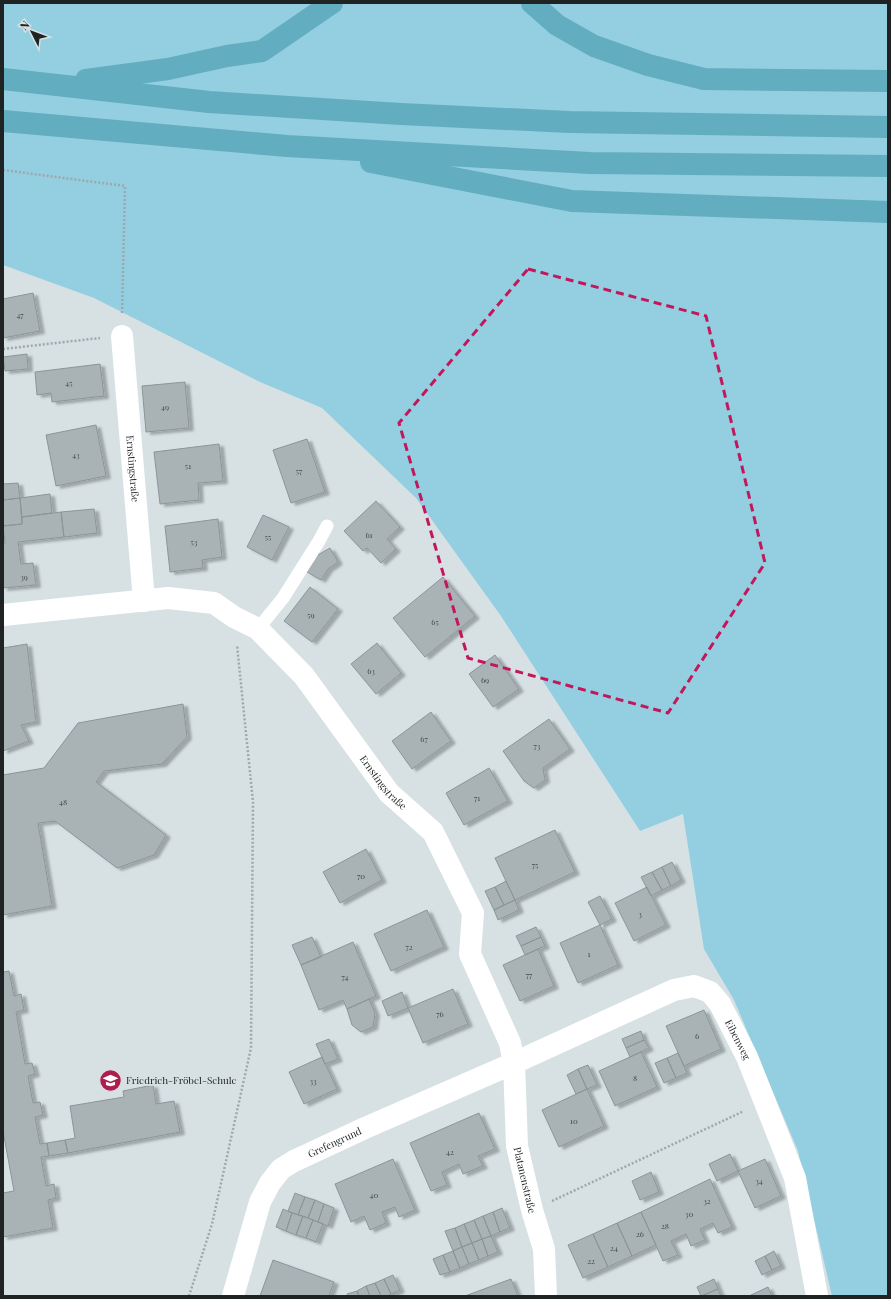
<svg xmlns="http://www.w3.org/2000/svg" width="891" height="1299" viewBox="0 0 891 1299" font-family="'Playfair Display',serif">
  <defs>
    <filter id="shadow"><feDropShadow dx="4.5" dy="2.5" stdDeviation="1" flood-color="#0004"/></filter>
  </defs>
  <rect width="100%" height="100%" fill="#d7e1e4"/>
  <path fill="#93cfe1" d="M3 3H888V1296H832L798 1151 734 1000 704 949 683 814 640 831 501 616 416 498 322 408 260 382 94 298 3 265Z"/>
  <path fill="#a9b3b6" stroke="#8b9598" filter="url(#shadow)" d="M33 293 40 331 3 338V299Z
    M27 354 28 369 5 371 3 357Z
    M100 364 104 396 52 402 51 393 37 395 35 372Z
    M185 382 189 428 146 432 142 386Z
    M96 425 106 476 56 486 46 435Z
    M307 439 325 492 291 503 273 450Z
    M219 444 223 481 198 483 199 500 160 504 154 452Z
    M18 483 20 498 3 500V484Z
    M50 494 52 513 22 517 20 498Z
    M20 498 22 524 3 526V500Z
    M376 501 400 527 387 539 396 549 381 563 367 548 363 551 344 531Z
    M94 509 97 533 64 537 61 512Z
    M61 512 64 537 18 542 21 564 33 563 36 585 3 588V543H5L3 526 22 524V517Z
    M263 515 289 527 272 560 247 547Z
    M218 519 222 557 202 560 203 568 170 572 165 526Z
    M330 548 338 562 328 569 321 580 307 572 316 556Z
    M443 577 475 616 425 657 393 618Z
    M310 587 338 609 312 642 284 621Z
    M377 643 401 673 376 694 351 664Z
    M27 644 36 722 21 725 29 741 3 751V648Z
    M495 655 519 689 493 707 469 674Z
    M183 704 187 737 162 764 104 771 96 782 166 835 154 855 117 868 55 821 38 823 52 906 3 915V775L44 768 78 723Z
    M431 712 451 741 412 769 392 741Z
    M549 719 570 749 543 768 545 780 534 788 524 781 503 751Z
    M489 768 508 801 464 825 446 793Z
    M555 830 575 872 515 900 495 858Z
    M366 849 382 880 340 903 323 872Z
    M672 862 681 880 671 886 662 867Z
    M662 867 671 886 662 890 652 872Z
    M652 872 662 890 651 896 641 877Z
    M506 881 515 900 504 905 495 887Z
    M495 887 504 905 494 910 485 891Z
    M647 887 666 925 634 941 615 903Z
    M600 896 612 919 600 925 588 902Z
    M515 900 519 910 498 920 494 910Z
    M427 910 444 947 391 971 374 934Z
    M600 925 618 965 578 983 560 943Z
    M536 927 541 937 521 946 516 936Z
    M312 937 321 957 301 965 292 945Z
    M541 937 545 946 525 955 521 946Z
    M353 942 376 996 347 1009 343 1000 319 1010 301 965Z
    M538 949 554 986 520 1001 503 965Z
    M9 971 14 996 21 994 24 1010 16 1012 25 1064 32 1063 35 1074 28 1076 33 1103 40 1102 43 1115 35 1117 40 1144 47 1143 49 1156 41 1157 46 1186 54 1184 56 1198 48 1200 53 1228 3 1237V1193L14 1191 3 1131V972Z
    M453 989 468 1024 423 1043 408 1008Z
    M402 992 408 1008 388 1016 382 1001Z
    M369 999 375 1013 373 1027 361 1032 352 1025 347 1009Z
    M704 1010 721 1049 684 1066 666 1026Z
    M641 1031 644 1040 626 1048 622 1039Z
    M329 1039 338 1059 325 1064 316 1044Z
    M644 1040 649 1048 630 1057 626 1048Z
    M641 1052 657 1087 615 1106 599 1071Z
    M678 1053 687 1073 676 1078 667 1058Z
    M322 1057 337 1089 304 1104 289 1072Z
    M667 1058 676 1078 664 1083 655 1063Z
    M588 1065 597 1085 587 1089 578 1069Z
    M578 1069 587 1089 576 1094 567 1075Z
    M153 1085 156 1104 174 1101 180 1132 68 1153 65 1140 75 1138 70 1106 124 1097 123 1091Z
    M587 1089 604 1126 559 1147 542 1110Z
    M479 1113 495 1149 478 1156 483 1166 463 1174 459 1164 442 1172 447 1185 431 1191 410 1143Z
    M65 1140 68 1153 49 1156 47 1143Z
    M730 1154 738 1171 717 1181 709 1164Z
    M393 1159 415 1210 399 1217 395 1207 382 1212 386 1223 370 1230 364 1216 351 1222 335 1184Z
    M765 1159 781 1196 755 1208 738 1171Z
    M651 1172 659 1192 640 1200 632 1181Z
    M710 1179 732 1227 718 1233 713 1223 700 1229 705 1240 691 1246 686 1234 671 1241 678 1255 663 1261 641 1212Z
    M295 1193 305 1197 298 1215 288 1211Z
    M305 1197 315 1200 308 1218 298 1215Z
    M315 1200 324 1204 318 1222 308 1218Z
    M324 1204 334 1208 328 1226 318 1222Z
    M502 1208 510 1228 500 1232 493 1212Z
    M283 1209 292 1213 286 1231 276 1227Z
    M493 1212 500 1232 491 1236 483 1216Z
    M641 1212 656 1245 632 1256 617 1223Z
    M292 1213 303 1216 296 1235 286 1231Z
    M303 1216 313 1220 306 1238 296 1235Z
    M483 1216 491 1236 482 1239 474 1220Z
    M313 1220 323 1224 316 1242 306 1238Z
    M474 1220 482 1239 472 1243 464 1224Z
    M617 1223 632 1256 608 1267 593 1234Z
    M464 1224 472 1243 462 1247 455 1228Z
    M455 1228 462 1247 453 1251 445 1231Z
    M593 1234 608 1267 583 1278 568 1245Z
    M491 1236 498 1252 488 1256 482 1239Z
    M482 1239 488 1256 479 1260 472 1243Z
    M472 1243 479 1260 469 1264 462 1247Z
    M462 1247 469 1264 460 1268 453 1251Z
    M453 1251 460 1268 450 1272 443 1255Z
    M774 1251 781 1266 772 1270 765 1256Z
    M443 1255 450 1272 440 1275 433 1259Z
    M765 1256 772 1270 762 1275 755 1261Z
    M273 1260 334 1282 329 1296H260Z
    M393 1275 400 1290 391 1294 384 1279Z
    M384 1279 391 1294 387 1296H381L375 1283Z
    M511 1279 518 1296H465Z
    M714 1279 718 1289 701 1296 697 1287Z
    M375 1283 381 1296H370L366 1286Z
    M366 1286 370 1296H359L357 1291Z
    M768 1287 772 1296H749Z
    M718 1289 721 1296H702Z
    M357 1291 359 1296H348L347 1294Z"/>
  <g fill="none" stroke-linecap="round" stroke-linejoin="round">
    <path stroke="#9fa7aa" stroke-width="2.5" stroke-dasharray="2 2" stroke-linecap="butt" d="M3 170 125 186 122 315
      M3 349 100 338
      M552 1201 744 1111
      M189 1296 212 1224 251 1048 253 802 237 645"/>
    <path stroke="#fff" stroke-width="13" d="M258 629 283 598 319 541 327 526"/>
    <g stroke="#fff" stroke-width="22">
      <path id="s1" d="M122 336 144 601"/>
      <path id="s2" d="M3 615 168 598 214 603 234 617 258 629 304 676 389 793 433 832 473 913 470 954 510 1043 514 1063 517 1146 532 1210 544 1249 546 1296"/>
      <path id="s3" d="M233 1296 260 1202 270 1183 281 1169 294 1161 365 1128 514 1063 674 990 694 986 710 992 720 1004 747 1057 795 1178 817 1296"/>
    </g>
    <path stroke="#62aec0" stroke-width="22" d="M532 3 557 25 594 46 648 65 704 79 888 81
      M3 79 209 102 401 114 569 122 888 127
      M86 80 168 69 227 56 262 51 332 3
      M3 121 287 146 590 163 888 166
      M371 162 572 201 888 212"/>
  </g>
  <path fill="none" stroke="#c2185b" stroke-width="3" stroke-dasharray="8 5" stroke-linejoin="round" d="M528 269 706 316 765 563 668 713 468 658 399 423Z"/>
  <defs>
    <symbol id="school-disc" viewBox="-11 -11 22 22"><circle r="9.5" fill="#af1d4d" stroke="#d7e1e4"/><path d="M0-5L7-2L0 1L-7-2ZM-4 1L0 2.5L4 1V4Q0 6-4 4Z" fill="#fff"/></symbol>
  </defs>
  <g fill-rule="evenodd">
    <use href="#school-disc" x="98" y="1068" width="25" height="25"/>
  </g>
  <g text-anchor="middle" stroke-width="3.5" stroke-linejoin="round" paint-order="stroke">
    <g font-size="8" fill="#424748">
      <text x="20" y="318">47</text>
      <text x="69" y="386">45</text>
      <text x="165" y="410">49</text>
      <text x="76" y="458">43</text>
      <text x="188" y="469">51</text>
      <text x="299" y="474">57</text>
      <text x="369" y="538">61</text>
      <text x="268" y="540">55</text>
      <text x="194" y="545">53</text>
      <text x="24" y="580">39</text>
      <text x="311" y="618">59</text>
      <text x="435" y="625">65</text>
      <text x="371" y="674">63</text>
      <text x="485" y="683">69</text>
      <text x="424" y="742">67</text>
      <text x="537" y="749">73</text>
      <text x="477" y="801">71</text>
      <text x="63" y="805">48</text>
      <text x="535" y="868">75</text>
      <text x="361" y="879">70</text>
      <text x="640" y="917">3</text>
      <text x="409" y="950">72</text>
      <text x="589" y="957">1</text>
      <text x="529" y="978">77</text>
      <text x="345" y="980">74</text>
      <text x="440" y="1017">76</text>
      <text x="697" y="1039">6</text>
      <text x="635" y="1081">8</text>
      <text x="313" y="1084">33</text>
      <text x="574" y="1124">10</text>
      <text x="450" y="1155">42</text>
      <text x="759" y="1184">34</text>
      <text x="374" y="1198">40</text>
      <text x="707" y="1204">32</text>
      <text x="689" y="1217">30</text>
      <text x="665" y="1229">28</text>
      <text x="640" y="1237">26</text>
      <text x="614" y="1251">24</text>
      <text x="591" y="1264">22</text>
    </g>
    <g font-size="10" fill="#1f2324" stroke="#d7e1e4">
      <text dy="4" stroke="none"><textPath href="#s1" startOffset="133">Ernstingstraße</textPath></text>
      <text dy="4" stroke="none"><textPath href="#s2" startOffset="462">Ernstingstraße</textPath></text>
      <text dy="4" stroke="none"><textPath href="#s3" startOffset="662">Eibenweg</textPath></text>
      <text dy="4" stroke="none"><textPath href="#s3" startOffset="197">Grefengrund</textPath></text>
      <text dy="4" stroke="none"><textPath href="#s2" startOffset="900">Platanenstraße</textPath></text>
    </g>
    <g font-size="10" fill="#1f2324" stroke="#d7e1e4" text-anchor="start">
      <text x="126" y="1084">Friedrich-Fröbel-Schule</text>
    </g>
  </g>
  <rect width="891" height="1299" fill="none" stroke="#1f2324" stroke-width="8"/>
  <g transform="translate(32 32) rotate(312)" stroke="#d7e1e4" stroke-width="3" paint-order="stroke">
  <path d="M0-3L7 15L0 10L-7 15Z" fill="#1f2324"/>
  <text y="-6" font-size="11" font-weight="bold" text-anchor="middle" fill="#1f2324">N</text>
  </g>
</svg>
